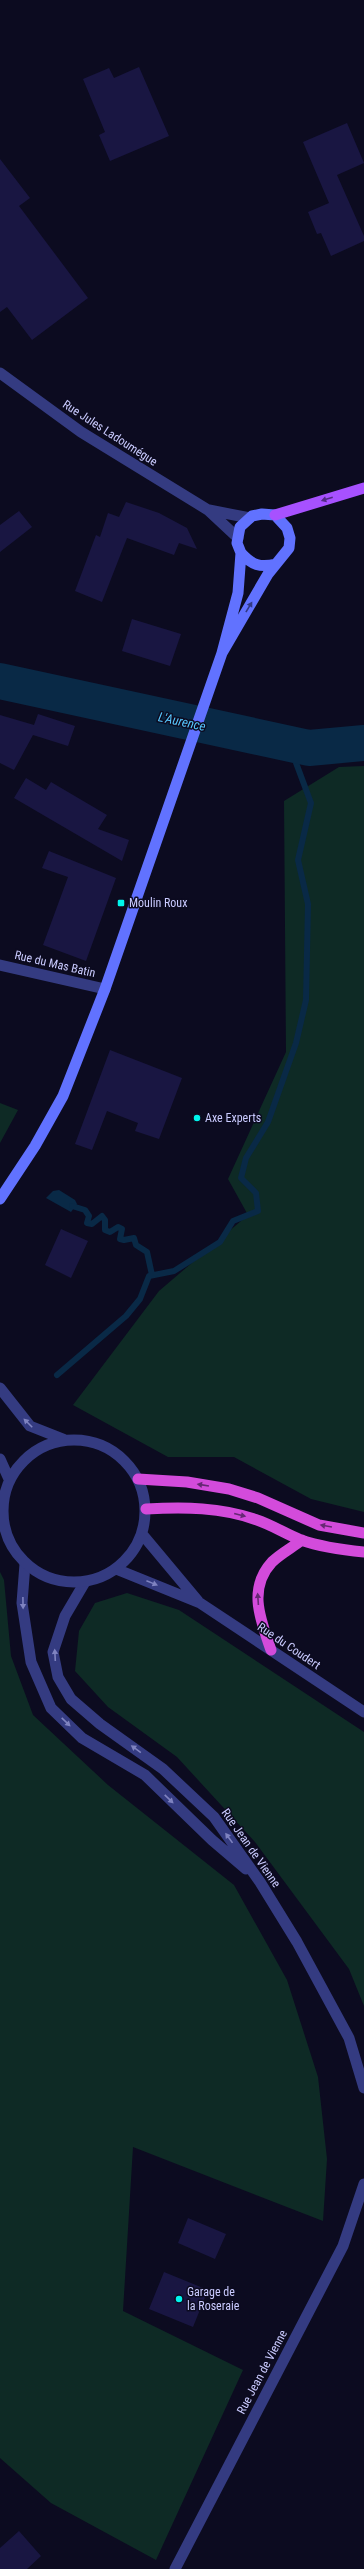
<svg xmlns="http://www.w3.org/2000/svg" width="364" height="2569" viewBox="0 0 364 2569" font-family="'Roboto Condensed',sans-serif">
  <rect width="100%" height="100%" fill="#0c0b20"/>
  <path fill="#0e2a25" d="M364 766V1512L311 1499 234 1457H168L73 1405 159 1291 248 1215 228 1179 286 1052 284 801 339 767Z
    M0 1103 18 1110 0 1143Z
    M0 1572 4 1580 11 1656 33 1715 108 1785 234 1885 287 1980 318 2077 327 2159 323 2221 133 2147 123 2311 243 2370 156 2560 51 2503 0 2458Z
    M127 1593 179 1610 364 1732V2006L349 1969 255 1842 177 1757 108 1707 75 1671 79 1631 95 1603Z"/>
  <path fill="#092946" d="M59 1190 75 1200 77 1204 71 1212 46 1198 53 1191Z"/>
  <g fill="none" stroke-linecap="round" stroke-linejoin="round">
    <path stroke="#092946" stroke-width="6" d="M72 1206 85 1210 89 1216 87 1223 92 1224 102 1216 105 1220V1230L110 1232 118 1227 122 1229 120 1239 124 1240 134 1238 136 1245 147 1252 152 1275
      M57 1375 126 1316 140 1299 149 1276 174 1271 220 1242 233 1221 258 1211 256 1193 241 1178 246 1158 268 1122 296 1043 306 1000 308 904 298 860 311 803 289 744"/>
    <path stroke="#092946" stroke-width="36" d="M0 681 309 748 364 743"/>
  </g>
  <path fill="#191642" d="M139 67 169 136 110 161 99 135 105 132 83 79 109 68 114 78Z
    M347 123 364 163 337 175 364 236V241L331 256 321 233 317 234 308 212 329 203 303 142Z
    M0 159 30 198 19 206 88 298 32 340 7 307 0 312Z
    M126 502 159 513 187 528 197 549 179 543 174 555 127 538 102 602 75 591 96 535 100 537 108 513 119 517Z
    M19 511 32 527 0 552V525Z
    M132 619 181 634 170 666 122 651Z
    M38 714 75 726 68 746 33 735 14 770 0 763V715L34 725Z
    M26 778 46 790 51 782 107 815 98 829 129 840 122 861 14 798Z
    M49 851 116 878 86 961 43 945 68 877 42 868Z
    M110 1050 182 1078 159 1139 135 1131 138 1123 107 1111 92 1150 75 1144Z
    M61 1229 88 1241 71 1278 45 1265Z
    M188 2218 226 2234 215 2259 178 2243Z
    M164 2272 208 2290 193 2327 149 2309Z
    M19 2531 41 2556 27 2569H0V2548Z"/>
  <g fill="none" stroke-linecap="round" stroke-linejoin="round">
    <path stroke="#343b81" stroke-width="11" d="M0 373 81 432 208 510 238 538
      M209 510 250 518
      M25 1564 22 1603 31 1662 51 1708 82 1738 145 1775 212 1840 246 1869
      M85 1582 65 1616 53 1652 58 1677 71 1699 100 1724 163 1769 214 1817 260 1882 297 1942 349 2038 364 2088
      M175 2569 343 2246 364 2184"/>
    <path stroke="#343b81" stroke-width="11" d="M0 965 105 989
      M0 1388 30 1426 63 1439
      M3 1511a71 71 0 1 1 142 0a71 71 0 1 1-142 0Z
      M0 1459 9 1479
      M142 1534 198 1601
      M116 1569 200 1603 364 1712"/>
    <path stroke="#6172ff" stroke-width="11" d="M241 553C252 565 260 568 276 564
      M0 1199 35 1146 63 1096 105 989 222 653 238 593 241 553 237 543 240 527 252 516 262 514 275 515 287 528 290 538 289 548 268 574 222 653"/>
    <path stroke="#a751ff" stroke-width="11" d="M275 515 364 488"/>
    <path stroke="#d34bdb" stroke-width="11" d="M138 1479 187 1482 229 1489 258 1498 319 1525 364 1533
      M146 1509C184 1507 221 1507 257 1520 272 1525 286 1534 301 1540 321 1547 343 1550 364 1552
      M271 1650C261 1621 247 1589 272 1562 280 1554 293 1547 302 1540"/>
  </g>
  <defs><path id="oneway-solid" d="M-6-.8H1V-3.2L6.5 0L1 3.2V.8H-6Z"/></defs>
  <use fill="#522a84" href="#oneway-solid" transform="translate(327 499) rotate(163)"/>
  <use fill="#323984" href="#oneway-solid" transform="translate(249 607) rotate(-59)"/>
  <g fill="#7f83c0">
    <use href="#oneway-solid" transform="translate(28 1423) rotate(-135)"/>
    <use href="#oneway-solid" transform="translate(152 1583) rotate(22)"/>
    <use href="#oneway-solid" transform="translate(23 1603) rotate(89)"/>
    <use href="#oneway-solid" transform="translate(55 1655) rotate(-93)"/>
    <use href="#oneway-solid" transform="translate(66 1722) rotate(44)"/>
    <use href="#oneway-solid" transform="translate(136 1749) rotate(-144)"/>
    <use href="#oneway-solid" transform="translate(169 1799) rotate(44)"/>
    <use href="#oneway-solid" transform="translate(229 1838) rotate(-126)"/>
  </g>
  <g fill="#662874">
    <use href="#oneway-solid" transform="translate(203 1485) rotate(-171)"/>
    <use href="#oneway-solid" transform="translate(240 1515) rotate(14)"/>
    <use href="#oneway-solid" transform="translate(326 1526) rotate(-170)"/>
    <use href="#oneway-solid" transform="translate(258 1599) rotate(-94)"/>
  </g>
  <g fill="#00f5ed" stroke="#0c0b20" stroke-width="1.5">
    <rect x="117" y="899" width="8" height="8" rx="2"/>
    <circle cx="197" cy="1118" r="4"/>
    <circle cx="179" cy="2299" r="4"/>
  </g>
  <g text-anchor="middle" stroke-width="3" stroke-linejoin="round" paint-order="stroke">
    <g font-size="12" fill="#cacbff" stroke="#0c0b20">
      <text transform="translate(110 433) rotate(33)" y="4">Rue Jules Ladoumégue</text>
      <text transform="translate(55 964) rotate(13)" y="4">Rue du Mas Batin</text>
      <text transform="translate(289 1646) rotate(34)" y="4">Rue du Coudert</text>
      <text transform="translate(251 1848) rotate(55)" y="4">Rue Jean de Vienne</text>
      <text transform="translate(262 2372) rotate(-62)" y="4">Rue Jean de Vienne</text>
    </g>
    <g font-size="12" fill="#cacbff" stroke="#0c0b20" text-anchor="start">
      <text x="129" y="907">Moulin Roux</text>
      <text x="205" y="1122">Axe Experts</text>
      <text x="187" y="2296">Garage de<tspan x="187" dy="14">la Roseraie</tspan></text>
    </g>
    <g font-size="13" font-style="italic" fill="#58c8ff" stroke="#0c0b20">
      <text transform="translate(182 721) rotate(12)" y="5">L'Aurence</text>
    </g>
  </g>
</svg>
